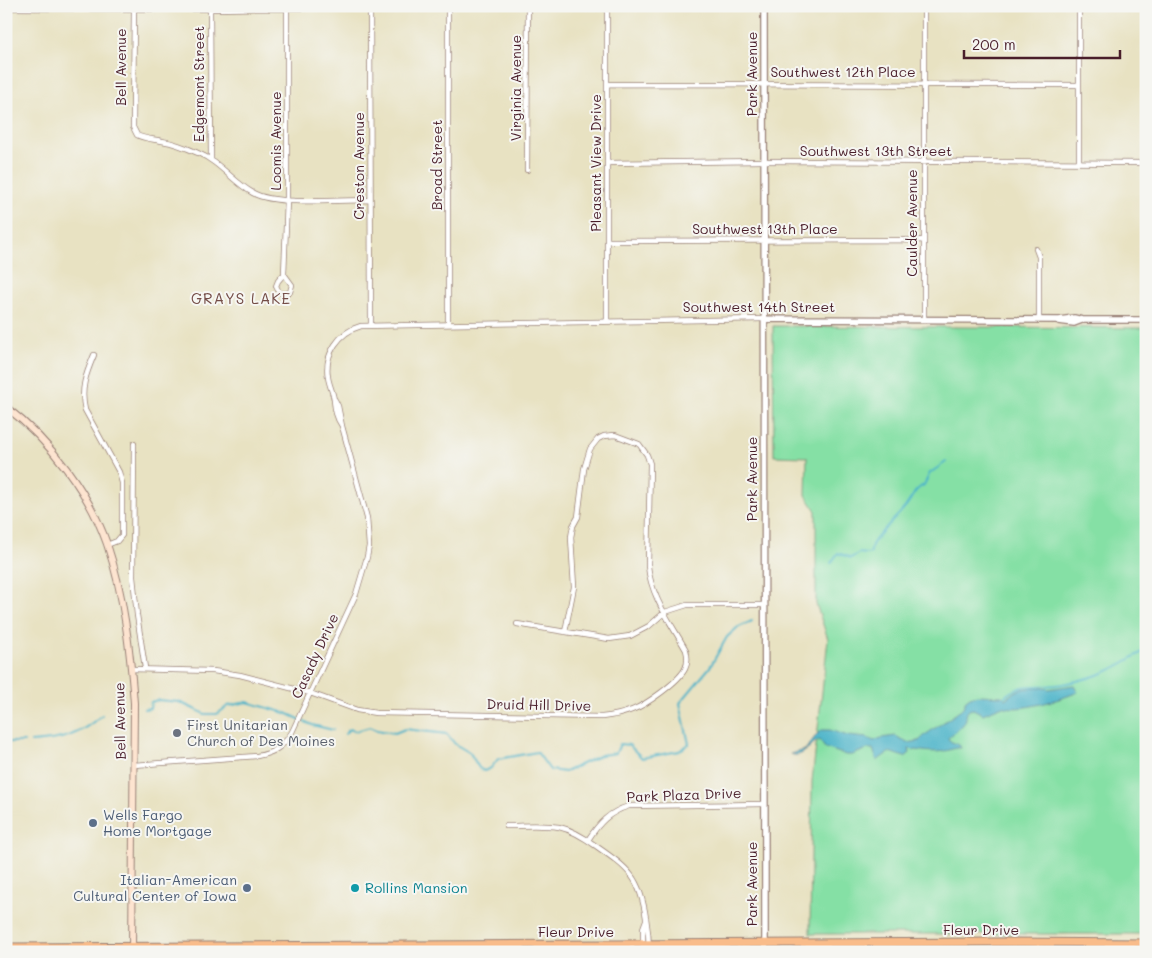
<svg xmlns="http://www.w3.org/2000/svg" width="1152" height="958" viewBox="0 0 1152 958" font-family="Mali,sans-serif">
  <rect width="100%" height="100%" fill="#f6f6f2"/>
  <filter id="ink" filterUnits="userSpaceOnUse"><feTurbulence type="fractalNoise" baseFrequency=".02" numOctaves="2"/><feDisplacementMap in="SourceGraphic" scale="10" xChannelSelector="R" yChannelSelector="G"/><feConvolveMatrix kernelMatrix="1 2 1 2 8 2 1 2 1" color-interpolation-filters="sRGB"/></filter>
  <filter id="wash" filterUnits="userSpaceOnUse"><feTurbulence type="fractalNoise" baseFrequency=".0096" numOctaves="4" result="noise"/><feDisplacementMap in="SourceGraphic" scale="20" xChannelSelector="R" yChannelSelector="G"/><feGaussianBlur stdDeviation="1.12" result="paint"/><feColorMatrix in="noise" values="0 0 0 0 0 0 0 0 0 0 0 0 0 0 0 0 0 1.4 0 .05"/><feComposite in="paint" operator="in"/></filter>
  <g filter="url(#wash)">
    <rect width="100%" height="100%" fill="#e8e2c2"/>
    <path fill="#85e0a5" stroke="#688068" d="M773 326 1146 328V934H810L812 781 828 639 816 604V511L806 495 807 457 774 456Z"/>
    <path fill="#4bb4c9" stroke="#4a6a7a" d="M1074 685 1078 692C1062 699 1017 713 1003 706L983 714 973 709 969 710C965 714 967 717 965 722 961 728 953 733 948 738 950 744 961 743 961 748 956 747 951 750 945 751 933 753 921 751 909 749L910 753 905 757C887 753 894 748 877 761L873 749H868L852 755H846L825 748 819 740C808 745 804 759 790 754L805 750 818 733 822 730H830L848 736 867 738 874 741 881 738 896 736 907 743 919 741 925 735 957 713 965 705V701L970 697 977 695 1002 696 1005 699 1013 693 1021 689 1038 687 1049 689Z"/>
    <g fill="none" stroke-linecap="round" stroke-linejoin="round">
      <path stroke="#4bb4c9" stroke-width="2" d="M831 563 838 553 851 558 859 553 866 554 871 553C871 550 871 547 872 545 878 533 897 518 906 506 912 499 914 489 924 485L930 473 946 462
        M1004 697C1023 680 1041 689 1063 684 1078 681 1095 677 1108 671 1121 665 1133 657 1146 650
        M144 709 150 708 151 702 158 700 179 702 205 714H217L228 706 247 702 286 713 312 725 333 730
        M345 734 349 729 356 731 370 727 376 730 395 733 405 729 447 734 455 744 470 753 479 768 484 771 491 768 498 759 537 752 550 770 565 772 601 755 616 753 620 744 629 745 642 758 679 751 689 744 680 703 710 667 727 637 737 628 752 621
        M6 742H24
        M31 742C63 740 78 736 102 715"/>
    </g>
  </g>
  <g filter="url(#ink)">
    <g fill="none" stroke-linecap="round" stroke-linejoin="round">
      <defs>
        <path id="minor" d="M134 6 133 127 137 135C144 139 154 139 162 141 175 143 187 148 198 153 220 162 233 182 253 193 276 206 342 200 370 200
          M448 6V323
          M607 6V321
          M370 7 371 325
          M6 8 210 9 445 6
          M210 9 211 159
          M607 84 1079 85
          M607 163 763 161 1146 163
          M1079 163V6
          M527 170 528 6
          M607 241 923 240
          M1036 249 1039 257V320
          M284 274 287 200V8
          M284 274 292 285 290 292 285 294 279 292 276 286 278 281Z
          M924 319V6
          M94 355C86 374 80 389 85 410L119 472 122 483V535L117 541 107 545
          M342 426C336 417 335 410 334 400 333 392 329 385 328 377 324 354 339 332 361 326L765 319
          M134 444 133 577 137 615 145 668
          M517 624 609 639 630 636 649 626 665 612 687 605H765
          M131 669 213 671 240 675 310 693 357 710 376 713 602 717C612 716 622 714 632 710 646 705 678 682 685 669 688 663 688 657 686 650 671 623 651 597 648 566L650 464 647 455 639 444 615 435 604 436 598 439 590 449 584 469 578 517 573 526 571 537 574 587 565 632
          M134 765 257 756C274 753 283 747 292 732L356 594 367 557 369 546 367 518 342 426 338 406 335 400
          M506 826C523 826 542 824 559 827 573 830 585 838 596 846 629 869 640 877 646 918 648 929 649 940 649 952
          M588 840C599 823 609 812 629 806L765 804
          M632 944V952
          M643 952V928L646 920"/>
        <path id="tertiary" d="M764 6 765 944
          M765 319 1059 320 1074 318 1082 320H1146
          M1059 321 1074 323 1082 320"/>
        <path id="secondary" d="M6 407C50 441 89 492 107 544 124 594 130 650 134 703L132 952
          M765 944V952"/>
        <path id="primary" d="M6 947 1000 942 1146 943
          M1006 952H1146"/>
      </defs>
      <use href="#minor" stroke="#998076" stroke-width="6"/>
      <use href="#tertiary" stroke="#998076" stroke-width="8"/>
      <use href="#secondary" stroke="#998076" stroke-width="8"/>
      <use href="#primary" stroke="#998076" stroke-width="9"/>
      <use href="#minor" stroke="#fff" stroke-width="4.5"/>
      <use href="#tertiary" stroke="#fff" stroke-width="5.5"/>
      <use href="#secondary" stroke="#fde4d0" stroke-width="6"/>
      <use href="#primary" stroke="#f9bc8a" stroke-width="7"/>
    </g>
  </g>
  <circle fill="#6b7280" stroke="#f6f6f2" stroke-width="2" cx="177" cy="733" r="5"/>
  <g fill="#5c6f8a" stroke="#f6f6f2" stroke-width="2">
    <circle cx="93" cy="823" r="5"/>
    <circle cx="247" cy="888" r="5"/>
  </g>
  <circle fill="#0f9aa8" stroke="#f6f6f2" stroke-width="2" cx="355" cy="888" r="5"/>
  <g text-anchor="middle" stroke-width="4" stroke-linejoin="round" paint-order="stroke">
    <g font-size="14" fill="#4a1f2b" stroke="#f6f6f2">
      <text transform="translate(121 67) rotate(-90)" y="5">Bell Avenue</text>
      <text x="843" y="77">Southwest 12th Place</text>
      <text transform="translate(752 74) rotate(-90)" y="5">Park Avenue</text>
      <text transform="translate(199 84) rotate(-90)" y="5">Edgemont Street</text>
      <text transform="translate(516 88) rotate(-90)" y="5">Virginia Avenue</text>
      <text transform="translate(276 141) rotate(-90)" y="5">Loomis Avenue</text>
      <text x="876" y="156">Southwest 13th Street</text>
      <text transform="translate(596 163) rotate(-90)" y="5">Pleasant View Drive</text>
      <text transform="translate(437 165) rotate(-90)" y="5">Broad Street</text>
      <text transform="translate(359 166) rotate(-90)" y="5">Creston Avenue</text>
      <text transform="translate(912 223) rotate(-90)" y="5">Caulder Avenue</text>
      <text x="765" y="234">Southwest 13th Place</text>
      <text x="759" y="312">Southwest 14th Street</text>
      <text transform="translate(752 479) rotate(-90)" y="5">Park Avenue</text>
      <text transform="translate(315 656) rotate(-65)" y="5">Casady Drive</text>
      <text transform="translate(539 705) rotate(1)" y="5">Druid Hill Drive</text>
      <text transform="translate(120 721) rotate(-91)" y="5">Bell Avenue</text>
      <text transform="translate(684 795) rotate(-2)" y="5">Park Plaza Drive</text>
      <text transform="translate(752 884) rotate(-90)" y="5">Park Avenue</text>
      <text x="981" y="935">Fleur Drive</text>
      <text x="576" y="937">Fleur Drive</text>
    </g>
    <g font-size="14" fill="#5b616d" stroke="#f6f6f2" text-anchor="start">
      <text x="187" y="730">First Unitarian<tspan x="187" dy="16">Church of Des Moines</tspan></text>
    </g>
    <g font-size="14" fill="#4e5e75" stroke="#f6f6f2" text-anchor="start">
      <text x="103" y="820">Wells Fargo<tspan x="103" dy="16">Home Mortgage</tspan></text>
      <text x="237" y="885" text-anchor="end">Italian-American<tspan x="237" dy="16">Cultural Center of Iowa</tspan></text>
    </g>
    <g font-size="14" fill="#0d838f" stroke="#f6f6f2" text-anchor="start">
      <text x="365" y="893">Rollins Mansion</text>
    </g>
    <g font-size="15" letter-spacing="1" fill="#744d47" stroke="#f6f6f2">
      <text x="241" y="304">GRAYS LAKE</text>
    </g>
  </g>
  <rect width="1152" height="958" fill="none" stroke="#f6f6f2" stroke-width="25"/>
  <path d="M964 50v8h156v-8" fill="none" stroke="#4a1f2b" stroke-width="2.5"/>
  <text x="972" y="50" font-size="15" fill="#4a1f2b" stroke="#f6f6f2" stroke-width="4" paint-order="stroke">200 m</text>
</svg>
